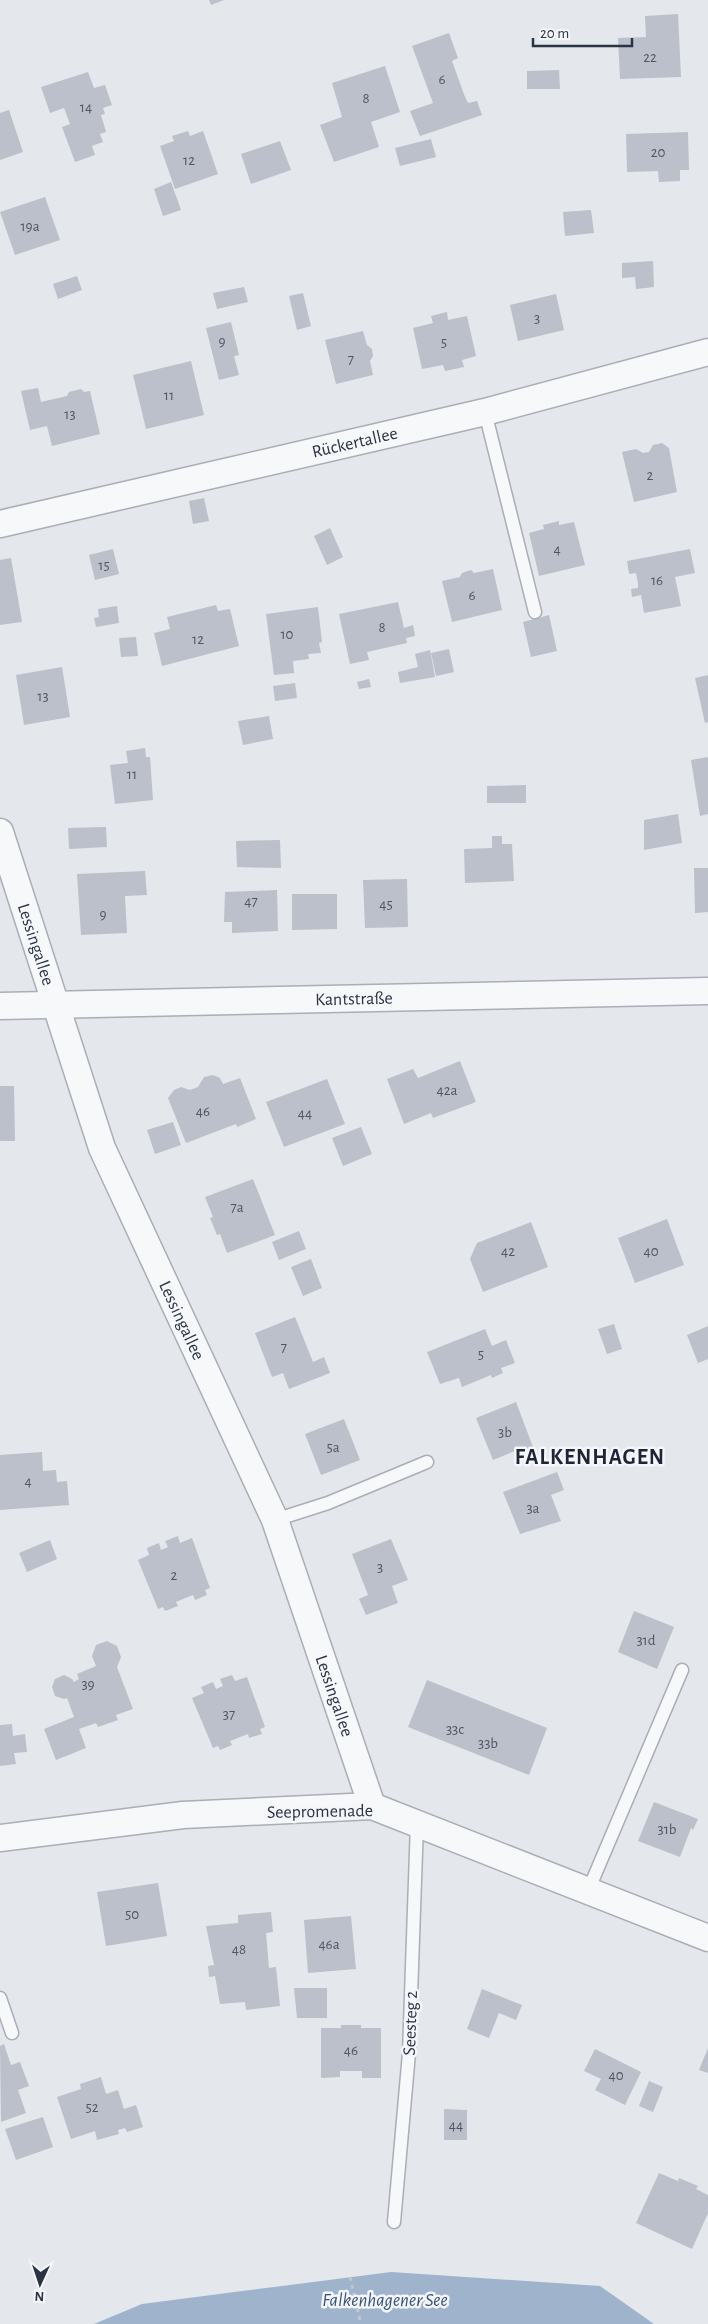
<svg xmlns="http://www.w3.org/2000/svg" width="708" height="2324" viewBox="0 0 708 2324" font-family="'Alegreya Sans',sans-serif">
  <rect width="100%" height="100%" fill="#e4e7ec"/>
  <path fill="#9fb4cc" d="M391 2272 600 2286 654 2324H94L142 2304Z"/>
  <path fill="#bbc0ca" d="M209 0H224L211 5Z
    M678 14 681 77 620 79 618 38 646 37 645 16Z
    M449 33 458 58 452 61 465 97 468 103 477 101 482 115 420 136 410 111 433 103 412 46Z
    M385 66 400 112 371 122 379 147 334 162 320 125 342 117 332 83Z
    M559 70 560 89H527V71Z
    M88 72 94 88 105 85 112 105 103 108 105 114 101 115 106 132 100 134 103 142 92 146 95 155 75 162 62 127 70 124 64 108 50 113 41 87Z
    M9 110 23 152 0 160V113Z
    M188 131 190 136 203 131 218 174 175 189 160 146 174 141 172 136Z
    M688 132 689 170H680V181L659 182 658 171 627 172 626 134Z
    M431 139 436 157 400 166 395 148Z
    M280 141 291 170 251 184 241 154Z
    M171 182 181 210 163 216 154 189Z
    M45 197 60 240 15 255 0 212Z
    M591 210 594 233 565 236 563 212Z
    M653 261 654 287 636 289 635 277 622 278V263Z
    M77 276 82 290 58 299 53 284Z
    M244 287 248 302 217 309 213 293Z
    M303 293 311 326 297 330 289 296Z
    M556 294 564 330 518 341 510 305Z
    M447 312 448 320 467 316 476 356 462 360 464 367 445 371 443 365 422 369 413 328 433 323 431 316Z
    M231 322 239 355 234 356 239 375 219 380 206 328Z
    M363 331 367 345 372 349 373 356 370 361 373 375 336 384 325 340Z
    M191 361 204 415 146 429 133 375Z
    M38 388 41 402 67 396 69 392 81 389 84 392 90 391 100 434 52 446 47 426 30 430 21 391Z
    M662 443 669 448 677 492 634 502 622 452 636 449 643 453 649 452 653 445Z
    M204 498 209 521 193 524 189 501Z
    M559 521V525L574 522 585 565 539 576 529 533 544 529 543 525Z
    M330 528 343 557 327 565 314 536Z
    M113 549 119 574 95 580 89 555Z
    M690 549 695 573 675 577 681 606 644 613 641 595 632 597 631 589 638 588V584L636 573 629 574 627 561Z
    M11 558 22 622 0 625V560Z
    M493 569 502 610 452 622 442 581 460 577 462 573 471 570 474 573Z
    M398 602 404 628 413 625 415 636 406 638 407 643 367 652 369 660 350 664 339 614Z
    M216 605 218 611 230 609 239 646 162 666 154 633 170 629 167 617Z
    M117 606 119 623 96 627 94 618 99 617 98 609Z
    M318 607 322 642 319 643 321 653 308 654 309 659 293 661 294 673 274 675 266 614Z
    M549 615 557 651 531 657 523 622Z
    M136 637 138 656 121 657 119 638Z
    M449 649 454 672 436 676 431 653Z
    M430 650 435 677 400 683 398 672 418 667 415 654Z
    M62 667 70 717 24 725 16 675Z
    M708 675V722L705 723 695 678Z
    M369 679 371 687 359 689 357 682Z
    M295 683 297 698 275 701 273 686Z
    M269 716 273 739 243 745 238 721Z
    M145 748 146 757H150L153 800 115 804 110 765 128 763 126 751Z
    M708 757V814L700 816 691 760Z
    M526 785V803H487V786Z
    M678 814 682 843 644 850V820Z
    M106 827 107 847 69 849 68 828Z
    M492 836H502V844H512L514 881 465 883 464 849 492 848Z
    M280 840 281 868 237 867 236 841Z
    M694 868H708V912L695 913Z
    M145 871 147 895 125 896 127 933 81 935 77 874Z
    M407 879 408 927 365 928 363 880Z
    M277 890 278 931 232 933V922H224L225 892Z
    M292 894H337V929L292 930Z
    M460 1061 476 1102 433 1118 431 1113 404 1124 387 1079 413 1069 418 1078Z
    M213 1075 220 1078 223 1084 240 1078 256 1119 237 1127 236 1124 186 1143 168 1098 174 1090 181 1087 190 1090 198 1087 204 1077Z
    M327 1079 345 1124 284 1147 266 1102Z
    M0 1086H14L15 1141H0Z
    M173 1122 181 1145 155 1154 147 1130Z
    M361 1127 372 1154 343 1166 332 1138Z
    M253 1179 275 1235 227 1253 220 1234 217 1235 210 1218 213 1217 205 1197Z
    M667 1219 684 1265 635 1283 618 1238Z
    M531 1222 548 1267 483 1292 470 1259 477 1243Z
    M299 1231 306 1249 279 1260 272 1242Z
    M311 1259 322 1288 303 1296 291 1267Z
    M295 1317 313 1362 324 1357 330 1373 289 1389 283 1373 272 1377 255 1333Z
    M614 1324 622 1349 607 1354 598 1329Z
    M708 1326V1359L698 1363 687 1335Z
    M485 1329 492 1346 506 1340 515 1363 501 1368 503 1373 492 1378 491 1375 462 1387 459 1378 440 1384 427 1352Z
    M516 1402 533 1447 522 1451V1448L493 1460 476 1418Z
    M344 1419 360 1460 321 1475 305 1434Z
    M42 1452 43 1471 56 1470 57 1482 67 1481 69 1505 0 1510V1455Z
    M557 1472 564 1490 551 1495 561 1521 520 1534 503 1492Z
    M178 1536 180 1543 192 1538 210 1588 205 1590 207 1595 195 1600 193 1595 176 1602 178 1606 165 1611 163 1607 158 1609 138 1560 149 1555 147 1548 159 1543 161 1550 168 1547 165 1541Z
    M391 1539 408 1580 392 1586 398 1603 366 1615 359 1599 368 1595 352 1554Z
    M50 1540 57 1559 27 1572 19 1553Z
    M634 1611 674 1627 657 1669 618 1652Z
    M107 1641 117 1646 121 1657 117 1667 133 1709 116 1715 118 1720 98 1727 96 1723 79 1729 86 1748 56 1760 44 1729 74 1717 67 1698 64 1699 55 1696 52 1687 55 1679 64 1675 72 1679 74 1682 79 1679 77 1674 96 1666 92 1656 96 1645Z
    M232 1675 235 1681 247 1677 265 1727 260 1729 262 1734 249 1738 248 1734 230 1741 232 1745 220 1750 218 1746 213 1748 192 1698 204 1693 201 1687 213 1682 216 1689 223 1686 220 1679Z
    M427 1680 547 1728 529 1775 408 1727Z
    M12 1724 13 1736 25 1734 27 1752 14 1753 16 1764 0 1766V1725Z
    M654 1802 698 1819 693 1830 691 1828 680 1857 638 1841Z
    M158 1883 167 1936 106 1946 97 1892Z
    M271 1912 273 1932 266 1933 269 1968 276 1967 280 2006 246 2010 245 2002 220 2004 215 1976 209 1977 208 1966 214 1965 206 1926 238 1923V1915Z
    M351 1916 356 1969 308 1973 304 1920Z
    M294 1988H327V2018H297Z
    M482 1989 522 2005 516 2020 499 2013 489 2038 467 2029Z
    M341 2025H361V2028H381V2078H362V2071H340V2077L321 2078V2028H341Z
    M4 2044 11 2065 20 2062 29 2086 18 2090 26 2113 1 2122 0 2046Z
    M708 2048V2073L699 2070Z
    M595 2049 641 2072 625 2105 595 2090 601 2079 584 2071Z
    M101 2077 106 2094 118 2090 124 2109 136 2105 143 2127 127 2132 125 2128 118 2130 119 2134 97 2140 95 2131 71 2139 57 2097 81 2089 80 2084Z
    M649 2081 663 2087 653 2112 639 2106Z
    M444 2109 467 2110V2140H444Z
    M43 2117 53 2147 16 2160 5 2129Z
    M659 2173 678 2181 679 2178 698 2186 696 2189 708 2195V2213L692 2249 636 2223Z"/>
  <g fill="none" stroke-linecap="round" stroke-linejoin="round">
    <defs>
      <path id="service" d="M485 412 535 612
        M275 1520 328 1503 427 1462
        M588 1891 682 1670
        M0 1998 12 2033
        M394 2222 409 2053 417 1823"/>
      <g id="minor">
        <path id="s1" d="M0 524 485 412 708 352"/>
        <path id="s2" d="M0 832 102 1148 275 1520 372 1806"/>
        <path id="s3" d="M0 1006 708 991"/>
        <path d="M0 1838 183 1815 372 1806 708 1938"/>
      </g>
    </defs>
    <use href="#service" stroke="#a9aeb7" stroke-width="15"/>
    <use href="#minor" stroke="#a9aeb7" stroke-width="29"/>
    <path stroke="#c2c5cb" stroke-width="3" stroke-dasharray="4 4" stroke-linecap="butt" d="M350 2277 360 2320"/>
    <use href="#service" stroke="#f7f8fa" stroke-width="12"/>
    <use href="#minor" stroke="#f7f8fa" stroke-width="26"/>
  </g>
  <g text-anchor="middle" stroke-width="5" stroke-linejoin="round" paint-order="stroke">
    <g font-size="15" fill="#4f5766">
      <text x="650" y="62">22</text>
      <text x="442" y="84">6</text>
      <text x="366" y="103">8</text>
      <text x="86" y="112">14</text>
      <text x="658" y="157">20</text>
      <text x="189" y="165">12</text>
      <text x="30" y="231">19a</text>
      <text x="537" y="323">3</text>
      <text x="222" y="346">9</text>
      <text x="444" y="347">5</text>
      <text x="351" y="364">7</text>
      <text x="169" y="400">11</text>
      <text x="70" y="419">13</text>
      <text x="650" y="480">2</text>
      <text x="557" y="554">4</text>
      <text x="104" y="570">15</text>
      <text x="657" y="585">16</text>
      <text x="472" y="600">6</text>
      <text x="382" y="632">8</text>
      <text x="287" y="639">10</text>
      <text x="198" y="644">12</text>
      <text x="43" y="701">13</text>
      <text x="132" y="779">11</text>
      <text x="251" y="906">47</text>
      <text x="386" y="909">45</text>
      <text x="103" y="919">9</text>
      <text x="447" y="1095">42a</text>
      <text x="203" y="1116">46</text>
      <text x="305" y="1118">44</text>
      <text x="237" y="1212">7a</text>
      <text x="508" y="1256">42</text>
      <text x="651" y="1256">40</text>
      <text x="284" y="1352">7</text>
      <text x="481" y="1359">5</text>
      <text x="505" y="1437">3b</text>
      <text x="333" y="1452">5a</text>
      <text x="28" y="1486">4</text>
      <text x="533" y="1513">3a</text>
      <text x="380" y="1572">3</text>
      <text x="174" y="1580">2</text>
      <text x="646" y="1645">31d</text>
      <text x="88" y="1689">39</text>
      <text x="229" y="1719">37</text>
      <text x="455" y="1734">33c</text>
      <text x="488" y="1748">33b</text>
      <text x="667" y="1834">31b</text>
      <text x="132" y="1919">50</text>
      <text x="329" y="1949">46a</text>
      <text x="239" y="1954">48</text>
      <text x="351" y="2055">46</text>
      <text x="616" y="2080">40</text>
      <text x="92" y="2112">52</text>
      <text x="456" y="2130">44</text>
    </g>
    <g font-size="18" fill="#2b3445" stroke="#f4f6f9">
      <text dy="6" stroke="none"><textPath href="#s1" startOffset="364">Rückertallee</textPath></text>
      <text dy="6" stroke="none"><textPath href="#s2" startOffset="118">Lessingallee</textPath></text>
      <text dy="6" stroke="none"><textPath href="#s3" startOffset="354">Kantstraße</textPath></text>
      <text dy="6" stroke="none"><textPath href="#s2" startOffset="522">Lessingallee</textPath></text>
      <text dy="6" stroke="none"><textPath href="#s2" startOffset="928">Lessingallee</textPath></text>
      <text transform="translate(320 1811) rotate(-1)" y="6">Seepromenade</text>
      <text transform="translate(410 2023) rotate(-88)" y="6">Seesteg 2</text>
    </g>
    <g font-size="19" font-style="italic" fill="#34527a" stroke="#f4f6f9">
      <text x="385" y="2306">Falkenhagener See</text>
    </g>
    <g font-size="22" font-weight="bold" letter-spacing="1" fill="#1d2536" stroke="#f4f6f9">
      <text x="590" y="1464">FALKENHAGEN</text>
    </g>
  </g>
  <g transform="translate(40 2284) rotate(183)" stroke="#f4f6f9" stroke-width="4" paint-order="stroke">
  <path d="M0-4L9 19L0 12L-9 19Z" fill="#2b3445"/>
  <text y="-8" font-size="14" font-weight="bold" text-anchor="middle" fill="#2b3445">N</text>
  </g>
  <path d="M533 38v8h99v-8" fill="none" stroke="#2b3445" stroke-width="2.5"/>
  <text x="540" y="38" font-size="15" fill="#2b3445" stroke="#f4f6f9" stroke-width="4" paint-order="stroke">20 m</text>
</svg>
